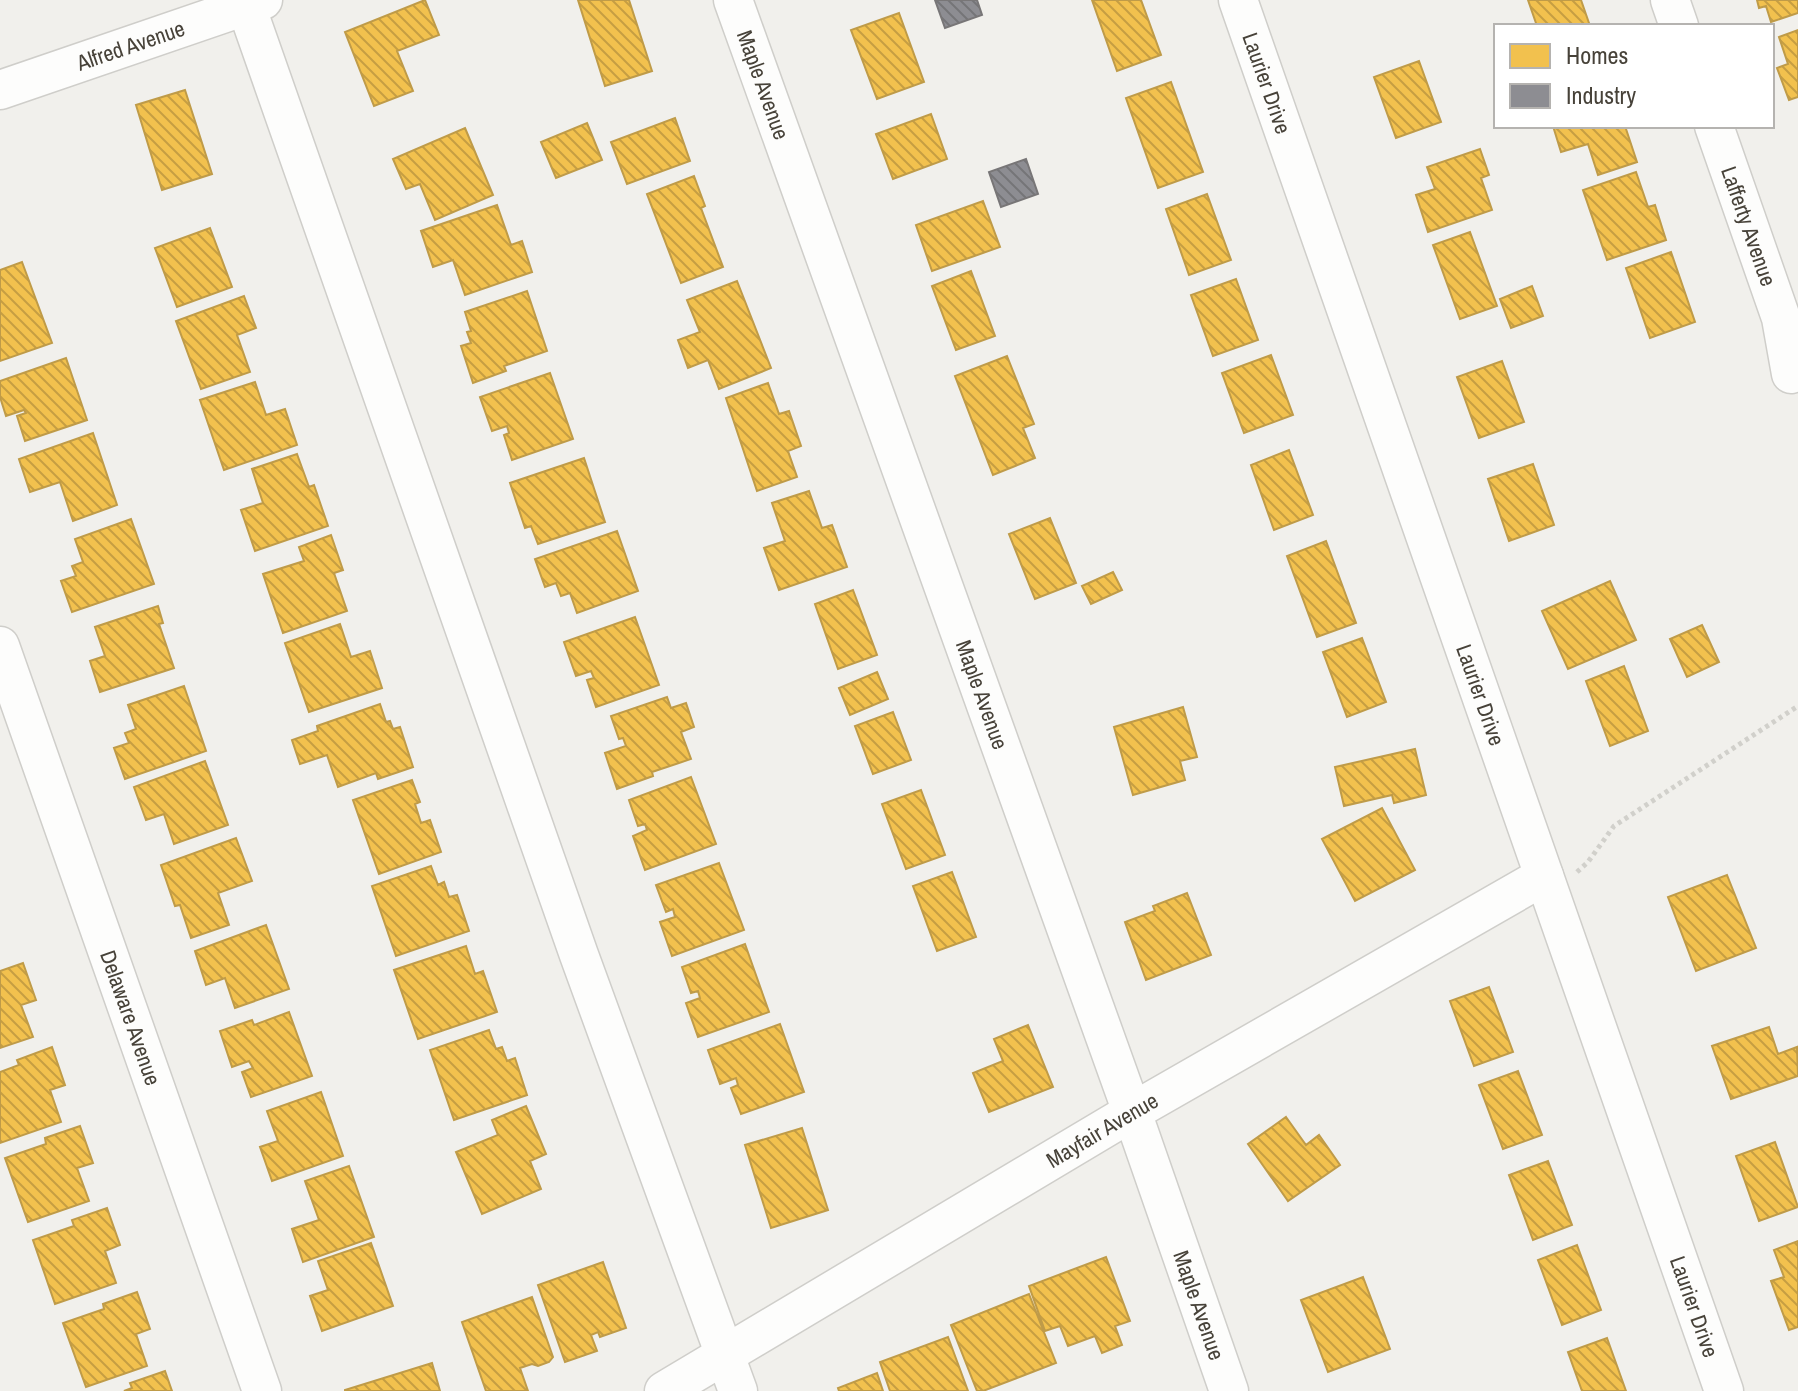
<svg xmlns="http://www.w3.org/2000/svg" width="1798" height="1391" viewBox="0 0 1798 1391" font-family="'Archivo Narrow',sans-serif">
  <defs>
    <pattern id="homes-back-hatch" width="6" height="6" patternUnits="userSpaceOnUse" patternTransform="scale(2)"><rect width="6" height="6" fill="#f2c14e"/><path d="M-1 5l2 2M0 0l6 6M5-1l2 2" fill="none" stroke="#c69e42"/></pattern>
    <pattern id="industry-back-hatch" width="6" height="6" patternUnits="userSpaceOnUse" patternTransform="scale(2)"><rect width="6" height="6" fill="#8d8d92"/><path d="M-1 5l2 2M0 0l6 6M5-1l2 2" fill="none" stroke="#757578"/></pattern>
  </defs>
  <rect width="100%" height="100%" fill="#f1f0ec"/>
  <path fill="url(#homes-back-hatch)" stroke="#bf9b48" stroke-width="2" d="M425 0 439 35 397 51 413 91 374 106 345 32Z
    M578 0H629L652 71 605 86Z
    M1092 0H1141L1161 55 1117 71Z
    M1528 0H1581L1590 26H1537Z
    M1757 0H1798V13L1771 22 1766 6 1759 8Z
    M899 13 924 82 877 99 851 30Z
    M1798 30V97L1789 100 1777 68 1788 64 1779 37Z
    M1419 61 1441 122 1396 138 1374 77Z
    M1171 82 1203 172 1158 188 1126 98Z
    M185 90 212 174 162 190 136 105Z
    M931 114 947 159 893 179 876 134Z
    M675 118 690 161 627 184 611 142Z
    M587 123 602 160 556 178 541 142Z
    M1553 126H1625L1637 162 1598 175 1588 144 1561 152Z
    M465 128 493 195 435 220 420 184 406 189 393 159Z
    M1480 149 1489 175 1481 178 1492 210 1428 232 1416 195 1435 189 1427 167Z
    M1636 172 1648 207 1655 205 1666 240 1607 260 1583 190Z
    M694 176 705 206 701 208 723 267 681 283 647 194Z
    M1207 194 1231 260 1189 275 1166 209Z
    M983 201 1000 247 932 271 916 225Z
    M497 205 511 245 522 241 532 272 465 295 453 260 433 267 421 231Z
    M210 228 232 287 177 307 155 248Z
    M1470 232 1497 306 1460 319 1433 245Z
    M1671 252 1695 322 1650 338 1626 268Z
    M22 262 52 343 0 361V270Z
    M971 271 995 336 956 350 932 286Z
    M1236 279 1258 340 1213 356 1191 295Z
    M737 281 771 368 719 389 708 360 688 368 678 340 700 332 687 300Z
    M1532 286 1543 316 1511 328 1500 299Z
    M527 291 547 351 504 366 506 371 473 383 461 346 471 343 467 332 471 331 465 312Z
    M244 296 256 328 237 335 250 372 201 389 176 321Z
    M1271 355 1293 415 1244 433 1222 373Z
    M1007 356 1034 424 1023 428 1035 458 993 475 955 376Z
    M66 358 87 420 25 441 17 416 26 413 24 410 6 416 0 397V381Z
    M1502 361 1524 422 1479 438 1457 377Z
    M550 373 573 439 512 460 504 435 509 433 507 426 492 431 480 397Z
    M255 382 266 415 285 409 297 445 224 470 200 400Z
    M768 383 779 414 789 411 801 446 788 451 797 477 757 491 726 398Z
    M93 433 117 505 73 521 60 482 30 492 19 459Z
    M1289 450 1313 515 1274 530 1251 465Z
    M297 454 309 487 314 485 328 526 255 551 241 510 263 503 252 469Z
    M584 458 605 522 538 544 531 526 525 528 510 483Z
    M1533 464 1554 525 1509 541 1488 479Z
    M809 491 822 528 832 525 847 567 779 590 764 548 785 541 772 503Z
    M1050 518 1076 583 1035 599 1009 534Z
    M131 519 154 584 72 612 61 581 76 576 72 566 83 562 75 539Z
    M617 531 638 591 577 613 570 593 561 596 556 583 545 587 535 559Z
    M331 535 343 570 334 573 347 611 283 633 263 574 304 561 299 547Z
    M1326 541 1356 623 1317 637 1287 556Z
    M1113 572 1122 590 1091 604 1082 586Z
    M1610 581 1636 640 1568 669 1542 611Z
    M853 590 877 655 838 669 815 604Z
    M158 606 163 623 159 624 174 668 100 692 90 661 105 656 95 627Z
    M635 617 659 685 596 707 587 680 594 678 591 671 576 676 564 642Z
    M340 624 351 657 370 651 382 688 309 712 285 643Z
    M1702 625 1719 662 1687 677 1670 639Z
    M1362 638 1386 702 1347 717 1323 652Z
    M1624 666 1648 731 1610 746 1586 681Z
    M877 672 888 699 850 715 839 688Z
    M184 686 206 751 125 779 114 748 129 743 125 733 136 729 128 705Z
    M667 697 671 708 686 703 694 727 681 732 691 759 652 772 653 776 617 789 605 753 626 746 623 738 619 739 611 716Z
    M380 704 386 722 390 721 393 729 400 727 413 767 378 779 376 773 338 787 327 755 300 764 292 740 318 731 317 726Z
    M1183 707 1197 757 1180 761 1185 780 1133 795 1114 727Z
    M893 712 911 760 873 774 855 726Z
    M1415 749 1426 795 1394 803 1392 795 1344 806 1335 767Z
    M205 761 228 825 174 844 164 814 146 820 134 787Z
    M691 777 716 844 645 870 633 836 647 830 645 824 638 826 629 800Z
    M412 780 420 802 415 804 421 823 430 820 441 852 379 874 353 800Z
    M921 790 945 855 906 869 882 804Z
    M1382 808 1415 870 1355 901 1322 839Z
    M236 838 252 881 218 893 229 925 191 938 180 905 175 906 161 865Z
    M719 863 744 930 672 956 660 922 675 917 673 909 666 912 656 885Z
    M431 866 438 885 444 882 449 897 457 895 469 931 396 956 372 886Z
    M952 872 976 937 937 951 913 886Z
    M1727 875 1756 948 1696 971 1668 897Z
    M1187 893 1211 955 1146 980 1125 922 1155 911 1153 906Z
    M266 925 289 989 235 1008 225 978 206 985 195 951Z
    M745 944 769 1012 698 1037 686 1003 700 998 698 991 691 993 682 967Z
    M466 946 475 974 483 971 497 1012 418 1039 394 970Z
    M23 963 36 1000 21 1005 33 1037 0 1048V971Z
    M1489 987 1513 1052 1474 1066 1450 1001Z
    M289 1012 312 1076 251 1097 242 1072 253 1068 249 1061 232 1067 220 1031 252 1020 254 1025Z
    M780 1024 804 1092 741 1114 731 1088 738 1085 736 1078 720 1084 708 1050Z
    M1028 1025 1053 1087 989 1112 973 1073 1003 1061 994 1039Z
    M1769 1027 1778 1054 1797 1047 1798 1076 1731 1099 1712 1046Z
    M489 1030 496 1049 502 1047 507 1061 515 1058 527 1095 454 1120 430 1050Z
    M52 1047 65 1085 50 1090 61 1122 0 1143V1072L19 1065 17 1060Z
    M1518 1071 1542 1135 1503 1149 1479 1085Z
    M321 1092 343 1156 272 1181 260 1147 278 1141 267 1111Z
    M526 1106 546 1154 530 1161 541 1189 482 1214 456 1152 498 1135 492 1120Z
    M1286 1117 1306 1145 1319 1135 1340 1165 1288 1201 1248 1144Z
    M80 1126 93 1163 77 1168 89 1201 28 1222 5 1158 46 1144 45 1138Z
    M802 1128 828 1210 771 1228 745 1145Z
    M1775 1142 1798 1207 1759 1221 1736 1156Z
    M1548 1161 1572 1225 1533 1240 1509 1175Z
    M349 1166 374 1237 303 1262 292 1229 319 1220 305 1181Z
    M107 1208 120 1245 105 1251 116 1283 55 1304 33 1240 74 1226 72 1220Z
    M1798 1241V1327L1789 1330 1771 1281 1784 1277 1774 1250Z
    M371 1243 393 1306 322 1331 310 1296 328 1290 318 1261Z
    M1577 1245 1601 1310 1562 1325 1538 1260Z
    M1106 1257 1130 1321 1115 1326 1122 1345 1102 1353 1095 1336 1068 1346 1060 1326 1045 1331 1029 1286Z
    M603 1262 626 1328 600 1337 598 1332 591 1335 597 1351 565 1362 538 1285Z
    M1363 1277 1390 1349 1328 1372 1301 1300Z
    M137 1292 150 1329 136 1334 147 1366 86 1387 63 1323 104 1309 103 1304Z
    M1029 1294 1056 1363 983 1391H977L951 1325Z
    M532 1297 553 1357 549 1362 538 1366 532 1364 520 1368 528 1391H486L462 1322Z
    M948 1337 968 1391H890L880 1362Z
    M1607 1338 1626 1391H1582L1568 1352Z
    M432 1363 440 1391H345V1390Z
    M165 1371 172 1391H124L132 1388 130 1383Z
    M877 1373 883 1391H839L838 1388Z"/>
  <path fill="url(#industry-back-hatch)" stroke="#787677" stroke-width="2" d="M935 0H977L982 15 945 28Z
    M1026 159 1038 194 1001 207 989 172Z"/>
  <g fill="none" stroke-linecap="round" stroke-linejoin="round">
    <defs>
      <g id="minor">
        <path d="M244 0 579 955 738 1391"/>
        <path id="s1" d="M733 0 1132 1112 1229 1391"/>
        <path id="s2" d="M1238 0 1724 1391"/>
        <path d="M1670 0 1679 26"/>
        <path id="s3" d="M0 90 263 0"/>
        <path id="s4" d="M1714 126 1781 318 1791 374"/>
        <path id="s5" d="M0 646 262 1391"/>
        <path id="s6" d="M664 1391 1132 1112 1544 876"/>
      </g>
    </defs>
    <use href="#minor" stroke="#cfceca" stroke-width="41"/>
    <path stroke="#d1d0cb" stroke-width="5" stroke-dasharray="4 4" stroke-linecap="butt" d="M1577 872 1588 862 1614 826 1798 706"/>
    <use href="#minor" stroke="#fdfdfc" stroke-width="38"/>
  </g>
  <g text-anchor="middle" stroke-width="8" stroke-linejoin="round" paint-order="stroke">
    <g font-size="22" fill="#474239" stroke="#fff">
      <text dy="8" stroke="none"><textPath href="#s3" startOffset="138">Alfred Avenue</textPath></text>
      <text dy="8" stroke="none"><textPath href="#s2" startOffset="88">Laurier Drive</textPath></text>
      <text dy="8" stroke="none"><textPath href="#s1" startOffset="90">Maple Avenue</textPath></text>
      <text dy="8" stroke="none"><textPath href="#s4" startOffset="106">Lafferty Avenue</textPath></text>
      <text dy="8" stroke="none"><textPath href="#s1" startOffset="738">Maple Avenue</textPath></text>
      <text dy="8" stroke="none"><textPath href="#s2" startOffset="736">Laurier Drive</textPath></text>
      <text dy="8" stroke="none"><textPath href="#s5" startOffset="394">Delaware Avenue</textPath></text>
      <text dy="8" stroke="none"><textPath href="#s6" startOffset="510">Mayfair Avenue</textPath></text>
      <text dy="8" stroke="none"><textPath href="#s1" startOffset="1386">Maple Avenue</textPath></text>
      <text dy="8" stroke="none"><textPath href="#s2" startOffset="1384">Laurier Drive</textPath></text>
    </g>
  </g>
  <rect x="1494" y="24" width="280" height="104" fill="#ffffff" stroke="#b5b3b0" stroke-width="2"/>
  <rect x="1510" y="44" width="40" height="24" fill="#f2c14e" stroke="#b5b3b0" stroke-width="2"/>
  <text x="1566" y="64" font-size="24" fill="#474239">Homes</text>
  <rect x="1510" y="84" width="40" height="24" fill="#8d8d92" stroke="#b5b3b0" stroke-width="2"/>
  <text x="1566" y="104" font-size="24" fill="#474239">Industry</text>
</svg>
